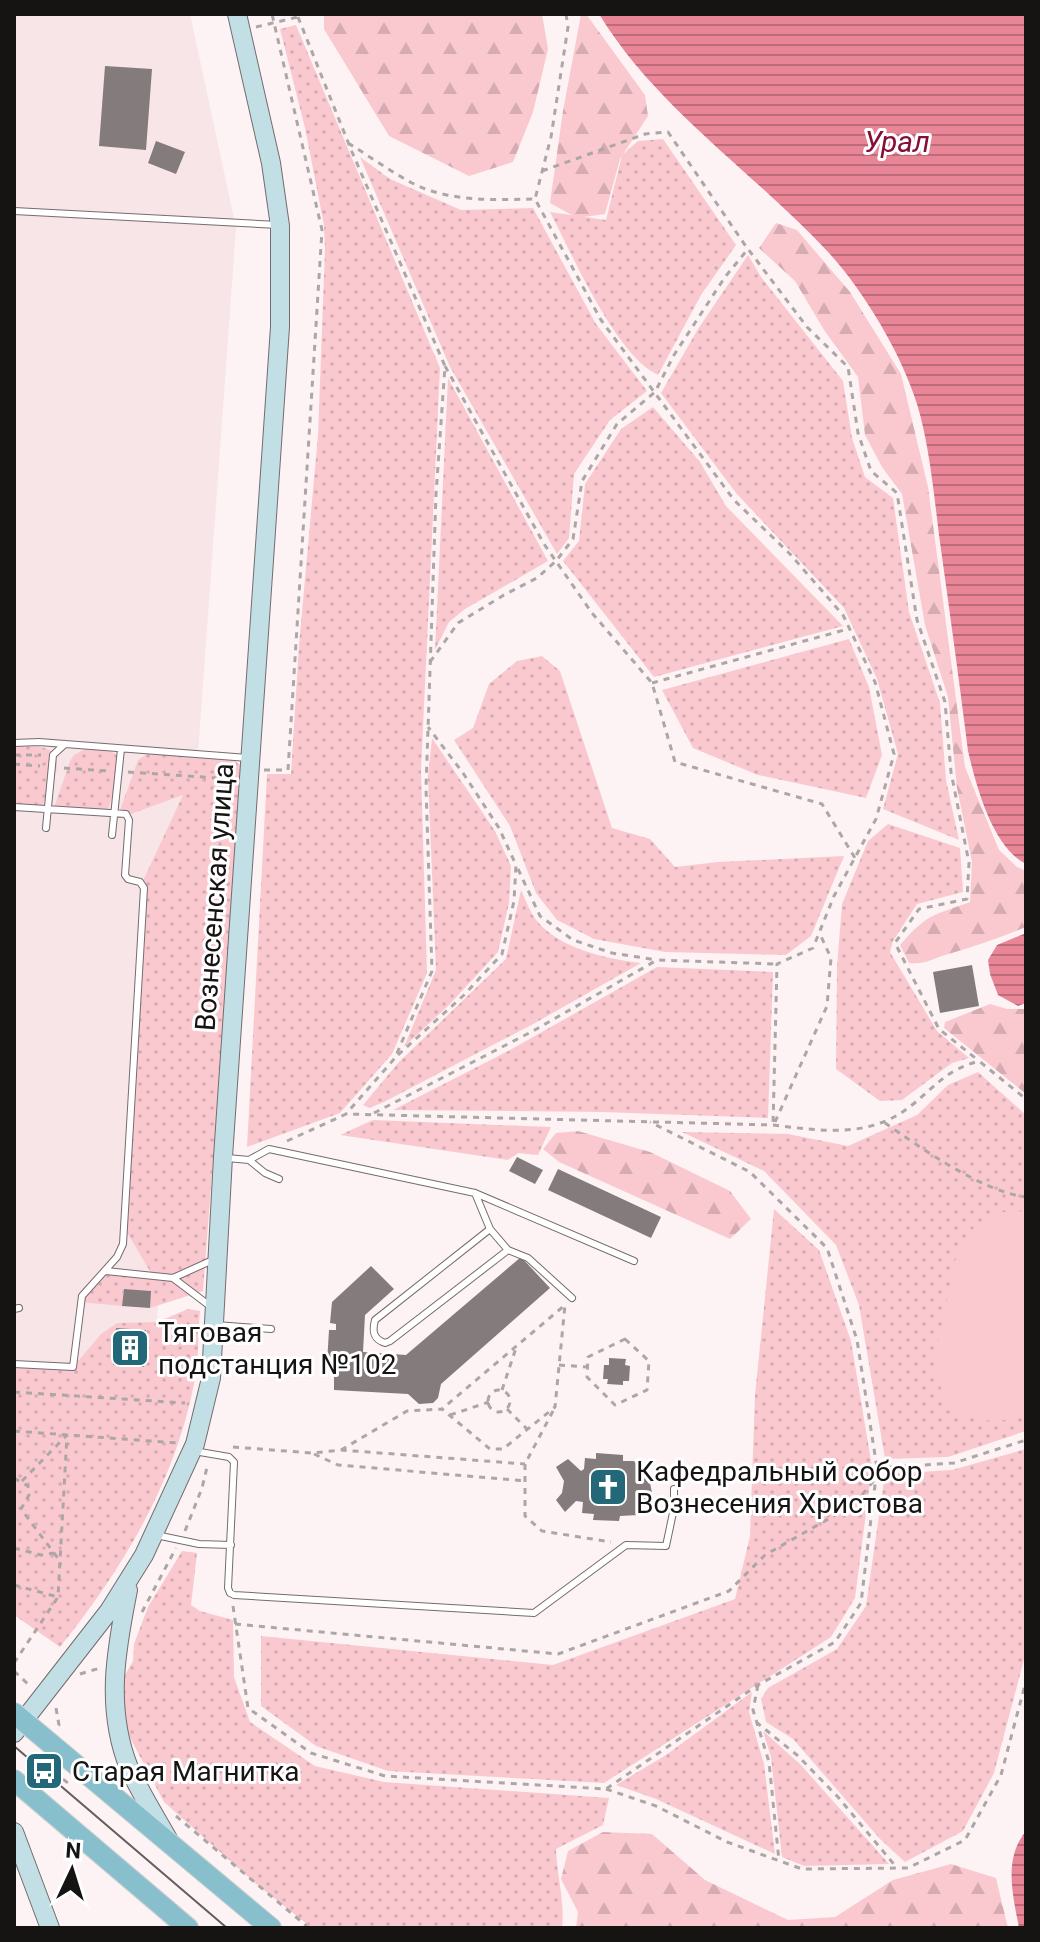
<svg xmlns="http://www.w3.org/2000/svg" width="1040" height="1942" viewBox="0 0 1040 1942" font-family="Roboto,sans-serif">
  <defs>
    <pattern id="grass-dots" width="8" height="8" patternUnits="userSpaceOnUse" patternTransform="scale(2)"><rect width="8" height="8" fill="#fac9d0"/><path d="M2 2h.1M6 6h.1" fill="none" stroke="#d6acb2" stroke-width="1.8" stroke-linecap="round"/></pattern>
    <pattern id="forest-firs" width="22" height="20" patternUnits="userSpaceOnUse" patternTransform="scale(2)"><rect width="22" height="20" fill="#fac9d0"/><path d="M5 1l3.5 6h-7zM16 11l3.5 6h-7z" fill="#d6acb2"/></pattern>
    <pattern id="water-rules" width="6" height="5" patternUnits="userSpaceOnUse" patternTransform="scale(2)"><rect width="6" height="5" fill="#e88698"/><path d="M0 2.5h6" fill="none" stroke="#bb6c7b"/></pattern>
  </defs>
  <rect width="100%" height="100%" fill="#fdf3f4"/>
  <path fill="#f7e5e7" d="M14 14H190L236 228 152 1389 14 1385Z"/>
  <path fill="url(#grass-dots)" d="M296 25 440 368 421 770 427 973 392 1054 340 1113 247 1147 267 774H291L299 645 318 435 325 249 324 225 305 128 280 29Z
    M663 139 736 245 701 295 658 375C616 356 572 254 550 212L606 220 622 155 638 141Z
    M360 157 390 179 461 210 533 208 596 324 647 391 610 420 574 474 569 538 557 554 450 367Z
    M748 255 761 277 843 381 852 438 865 477 893 498 909 612 940 703 946 780 959 840 883 809 898 754 877 679 844 608 736 493 661 393 698 329Z
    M448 378 548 561 465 609 449 622 435 650Z
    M653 407 700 462 726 506 843 626 654 677 563 561 579 541 585 484 621 429Z
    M849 639 869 687 882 755 866 798 758 775 693 748 662 690Z
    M542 656 560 671 612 828 650 839 675 867 718 862 844 856 811 936 786 955 665 952 594 939 557 920 536 893 510 826 454 740 473 728 489 684 517 661Z
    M432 738 495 831 511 866 509 903 498 952 450 1004 404 1047 436 970 428 777Z
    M14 746C24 747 38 745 47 749 70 757 47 793 42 807L14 808Z
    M85 749C101 750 119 747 123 767L107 812 54 808 70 761 74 755Z
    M150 752 231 758 243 767 203 1291 150 1308V1291L124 1289 122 1306 79 1302 106 1271 151 1273 125 1229 142 883 183 795 128 815 119 813 138 760Z
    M888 824 960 848 963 892 917 904 893 941 890 952 937 1031 969 1058 952 1063 902 1100 880 1101 836 1069 837 967 842 904 868 841Z
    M521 890C525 898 528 907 532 914 552 947 605 959 641 963L535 1023 384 1102 369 1108 363 1105 399 1062 506 959Z
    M657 967 773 972 768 1118 602 1112 393 1110 510 1050Z
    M978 1072 1026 1115V1431L948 1457 885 1459 859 1305 836 1245 764 1171 682 1132 788 1134 848 1146 917 1115 948 1085Z
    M373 1120 551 1127 538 1155 518 1153 508 1160 340 1135Z
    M774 1209 819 1250 851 1341 872 1467 855 1598 831 1637 604 1783 388 1771 316 1746 261 1706V1636L553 1665 735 1599 750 1536 755 1395Z
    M188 1309 200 1311C198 1335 199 1360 194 1384 175 1482 122 1570 60 1647L14 1615V1363L73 1367 101 1334 117 1323 157 1322Z
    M1026 1449V1652L994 1773 963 1831 905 1862 880 1839 793 1739 766 1722 761 1699 768 1688 837 1649 866 1606 885 1474 952 1470Z
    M182 1551 197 1553 191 1605 200 1611 233 1620 234 1677 250 1722 315 1766 384 1782 609 1798 603 1825 556 1849C557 1876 565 1902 562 1928H312L255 1883 164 1802 127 1732 122 1680 133 1661 134 1644 148 1607Z
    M752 1692 749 1712 764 1764 775 1854 656 1799 616 1785 666 1755Z
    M763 1731 800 1764 889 1864 804 1866 782 1857 771 1757Z"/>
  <path fill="url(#forest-firs)" d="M324 14H542L548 49 533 112 513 162 469 176 389 136 324 29Z
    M581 14H586L645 95 648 116 620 159 605 214 577 218 550 203 563 111Z
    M776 223 797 230 850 292 901 374 928 487 965 767 999 850 1017 867 1026 871V927C1001 937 978 945 952 953 935 957 927 965 909 963L900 945C928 913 932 916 970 902L972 862 957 788 948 697 925 625 902 494 882 467 865 435 858 377 824 330 795 281 759 248Z
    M990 1004 1007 1009H1026V1094L944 1028 945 1022Z
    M578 1131 650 1152 730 1191 751 1219 730 1239 559 1162 543 1149 556 1133Z
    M603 1832 652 1834 705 1880 788 1920 835 1917 893 1880 951 1864 996 1878 1008 1928H576L578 1912 561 1879 568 1851Z"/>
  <path fill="#fac9d0" d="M1019 1211 1026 1213V1415C997 1425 975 1421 947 1410L934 1362 955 1261 969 1232 993 1213Z"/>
  <path fill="url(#water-rules)" d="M599 14H1026V864C992 847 976 785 968 751 959 679 949 607 939 535 934 494 929 443 917 404 902 355 864 291 829 253 755 173 657 109 599 14Z
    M1026 933V1003L1018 1006 998 995 990 974 988 960 997 945Z
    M1026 1831V1928H1019C1013 1895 1003 1859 1026 1831Z"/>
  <path fill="#837b7c" d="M105 66 152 69 146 150 99 146Z
    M156 141 185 152 176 174 148 163Z
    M972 965 979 1006 940 1013 933 972Z
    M517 1157 543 1170 535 1184 509 1171Z
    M558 1169 661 1217 651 1238 548 1190Z
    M521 1257 550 1288 441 1384 438 1398 433 1403 419 1404 408 1394 334 1390V1364L327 1363 329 1330H336V1324L330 1323 332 1302 371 1266 394 1289 365 1315 363 1352 406 1355Z
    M124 1289 151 1291 150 1308 122 1306Z
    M116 1328 146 1330 144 1367 113 1365Z
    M609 1358 626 1359 625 1365 630 1366 629 1381H623V1385L607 1384 608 1379H603L604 1365H609Z
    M596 1453 623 1455V1461H634L643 1473H648L652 1493 638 1515 620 1516 619 1521 593 1520 594 1514 582 1513 583 1502 576 1501 565 1512 556 1500 562 1493 564 1481 556 1467 568 1459 581 1471 584 1469 585 1458 596 1459Z"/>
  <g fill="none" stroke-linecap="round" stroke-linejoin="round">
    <defs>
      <path id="lane" d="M14 211 278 225
        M14 743 39 742 248 758
        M14 807 126 814 129 820 125 875 128 879 140 882 144 888 123 1244 117 1257 82 1296 73 1367 14 1364
        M46 828 53 755 65 744
        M112 835 121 749
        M227 1158 249 1160 269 1149 475 1193 634 1261
        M249 1160 265 1173 279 1179
        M475 1193 490 1229 508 1250 528 1258 572 1298
        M490 1229 375 1320C372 1331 373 1339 385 1343L390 1341 508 1250
        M106 1271 173 1278 215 1259
        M173 1278 210 1306
        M14 1309 19 1308
        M216 1325 271 1329
        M194 1451 229 1457 234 1462 228 1588 230 1593 234 1595 534 1613 626 1545 666 1546 674 1508V1489
        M156 1535 199 1544 231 1545"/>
      <path id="secondary" d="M128 1590C116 1650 105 1708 129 1768 140 1792 155 1816 168 1839
        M14 1733 109 1611 144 1555 195 1444 211 1378 223 1157 280 327V226L271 163 237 14
        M14 1832 50 1928"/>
      <path id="primary" d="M14 1713 271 1928
        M14 1780 188 1928"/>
    </defs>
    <use href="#lane" stroke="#746c6d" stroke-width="8"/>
    <use href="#secondary" stroke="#746c6d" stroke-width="20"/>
    <use href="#primary" stroke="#d0d0d0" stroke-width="22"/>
    <path stroke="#ada6a6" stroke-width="3" stroke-dasharray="6 6" stroke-linecap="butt" d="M566 14 568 27 551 137 535 199 601 320 734 500 790 554 843 615 875 682 894 754 876 819 834 896 813 948 777 964 773 1125
      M298 17 352 152 445 366 436 494 426 788 432 971 395 1058 346 1114
      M256 27 298 17 300 14
      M348 143C369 156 390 171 412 183 449 202 494 200 535 199
      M542 171 645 134 668 132 747 248
      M445 366 544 544 592 613 652 683 675 762 822 804 855 858
      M430 662 458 623 504 595 537 578 556 561 573 539 582 481 617 424 655 392 674 355 725 277 748 249 807 327 848 367 858 433 871 471 897 493 917 620 945 702 951 772 969 863 967 899 919 909 895 943 939 1029 979 1061
      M652 683 848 629
      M14 755H41
      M14 764 40 766
      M64 768 108 771
      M264 770H288L322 230 272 14
      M128 772 232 779
      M518 869 540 916 573 940 612 953 657 960
      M398 1055 464 995 502 954 514 901 516 865 499 828 463 773 428 727
      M374 1113 533 1031 657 960 775 964
      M775 1122 827 1006 831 958 819 932
      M885 1123C921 1148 983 1192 1026 1197
      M287 1141 346 1114 773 1125C823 1131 870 1139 912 1105 937 1085 946 1070 979 1061L1026 1099
      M625 1339 649 1361 647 1390 615 1405 587 1377 588 1357Z
      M559 1365 588 1367
      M502 1390 517 1345
      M488 1401a11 11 0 1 1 22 0a11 11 0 1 1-22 0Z
      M14 1392 185 1403
      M507 1409 527 1429
      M553 1411 525 1464V1516L542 1531 611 1542
      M450 1415 489 1402
      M14 1431 178 1443
      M233 1447 312 1453 341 1450 525 1464
      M341 1450 407 1411 442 1409 490 1449H503L555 1407 565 1305 442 1409
      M314 1454 338 1465 527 1481
      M877 1468 954 1463 1026 1440
      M14 1478 28 1486 29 1495 21 1509 60 1561
      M22 1481 67 1435
      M185 1531 202 1488 208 1463
      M14 1548 41 1555 54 1553
      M14 1585 58 1597
      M233 1606 248 1708 311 1753 385 1776 606 1789 758 1685 835 1642 861 1603 877 1468 857 1340 827 1248 750 1172 650 1122
      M142 1612 176 1548
      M235 1624 558 1654 729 1591 765 1555 844 1510 862 1495 875 1479
      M14 1663 58 1597 67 1435
      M14 1671 29 1685
      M80 1674 100 1668
      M758 1685 753 1710 769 1762 779 1861
      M56 1708 59 1725 57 1727
      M756 1722 797 1755 838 1797 897 1868
      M34 1758 68 1783
      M26 1769 36 1755
      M606 1789 656 1806 727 1842 802 1869 908 1868 965 1840 1001 1775 1026 1681
      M176 1816 309 1928"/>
    <use href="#lane" stroke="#fff" stroke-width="6"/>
    <use href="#secondary" stroke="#c3dfe6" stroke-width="18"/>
    <use href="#primary" stroke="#88bfcd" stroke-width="20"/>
    <path stroke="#635e5e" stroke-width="2" d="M14 1746 227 1928"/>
  </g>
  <defs>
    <symbol id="building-square" viewBox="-11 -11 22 22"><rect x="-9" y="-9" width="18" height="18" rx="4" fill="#236878" stroke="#fff"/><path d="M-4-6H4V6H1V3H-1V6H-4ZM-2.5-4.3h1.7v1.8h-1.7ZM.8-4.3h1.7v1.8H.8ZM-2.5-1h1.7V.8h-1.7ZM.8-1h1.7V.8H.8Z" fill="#fff"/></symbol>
    <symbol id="church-square" viewBox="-11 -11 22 22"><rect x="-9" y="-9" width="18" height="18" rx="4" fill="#236878" stroke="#fff"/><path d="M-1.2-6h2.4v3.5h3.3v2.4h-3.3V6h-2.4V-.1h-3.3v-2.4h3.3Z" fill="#fff"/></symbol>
    <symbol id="bus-square" viewBox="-11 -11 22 22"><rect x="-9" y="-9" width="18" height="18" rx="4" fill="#236878" stroke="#fff"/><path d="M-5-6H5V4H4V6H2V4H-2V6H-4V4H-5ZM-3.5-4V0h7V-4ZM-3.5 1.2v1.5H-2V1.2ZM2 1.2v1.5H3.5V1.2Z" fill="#fff"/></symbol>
  </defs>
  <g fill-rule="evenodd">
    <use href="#building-square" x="108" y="1326" width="44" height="44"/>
    <use href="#church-square" x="586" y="1465" width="44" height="44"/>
    <use href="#bus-square" x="22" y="1749" width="44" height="44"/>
  </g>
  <g text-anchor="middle" stroke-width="6" stroke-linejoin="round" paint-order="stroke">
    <g font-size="28" fill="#161313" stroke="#fff">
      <text transform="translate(214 897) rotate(-86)" y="10">Вознесенская улица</text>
    </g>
    <g font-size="28" fill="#161313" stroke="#fff" text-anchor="start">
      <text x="158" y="1342">Тяговая<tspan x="158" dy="32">подстанция №102</tspan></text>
      <text x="636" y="1481">Кафедральный собор<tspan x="636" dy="32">Вознесения Христова</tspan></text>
      <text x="72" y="1781">Старая Магнитка</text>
    </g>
    <g font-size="30" font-style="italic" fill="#850f37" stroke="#fff">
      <text x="897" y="152">Урал</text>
    </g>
  </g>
  <rect width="1040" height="1942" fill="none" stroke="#161313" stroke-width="32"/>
  <g transform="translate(72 1870) rotate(4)" stroke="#ffffff" stroke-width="6" paint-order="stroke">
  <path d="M0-6L14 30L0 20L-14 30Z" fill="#161313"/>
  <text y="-12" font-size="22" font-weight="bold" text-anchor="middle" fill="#161313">N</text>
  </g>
</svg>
